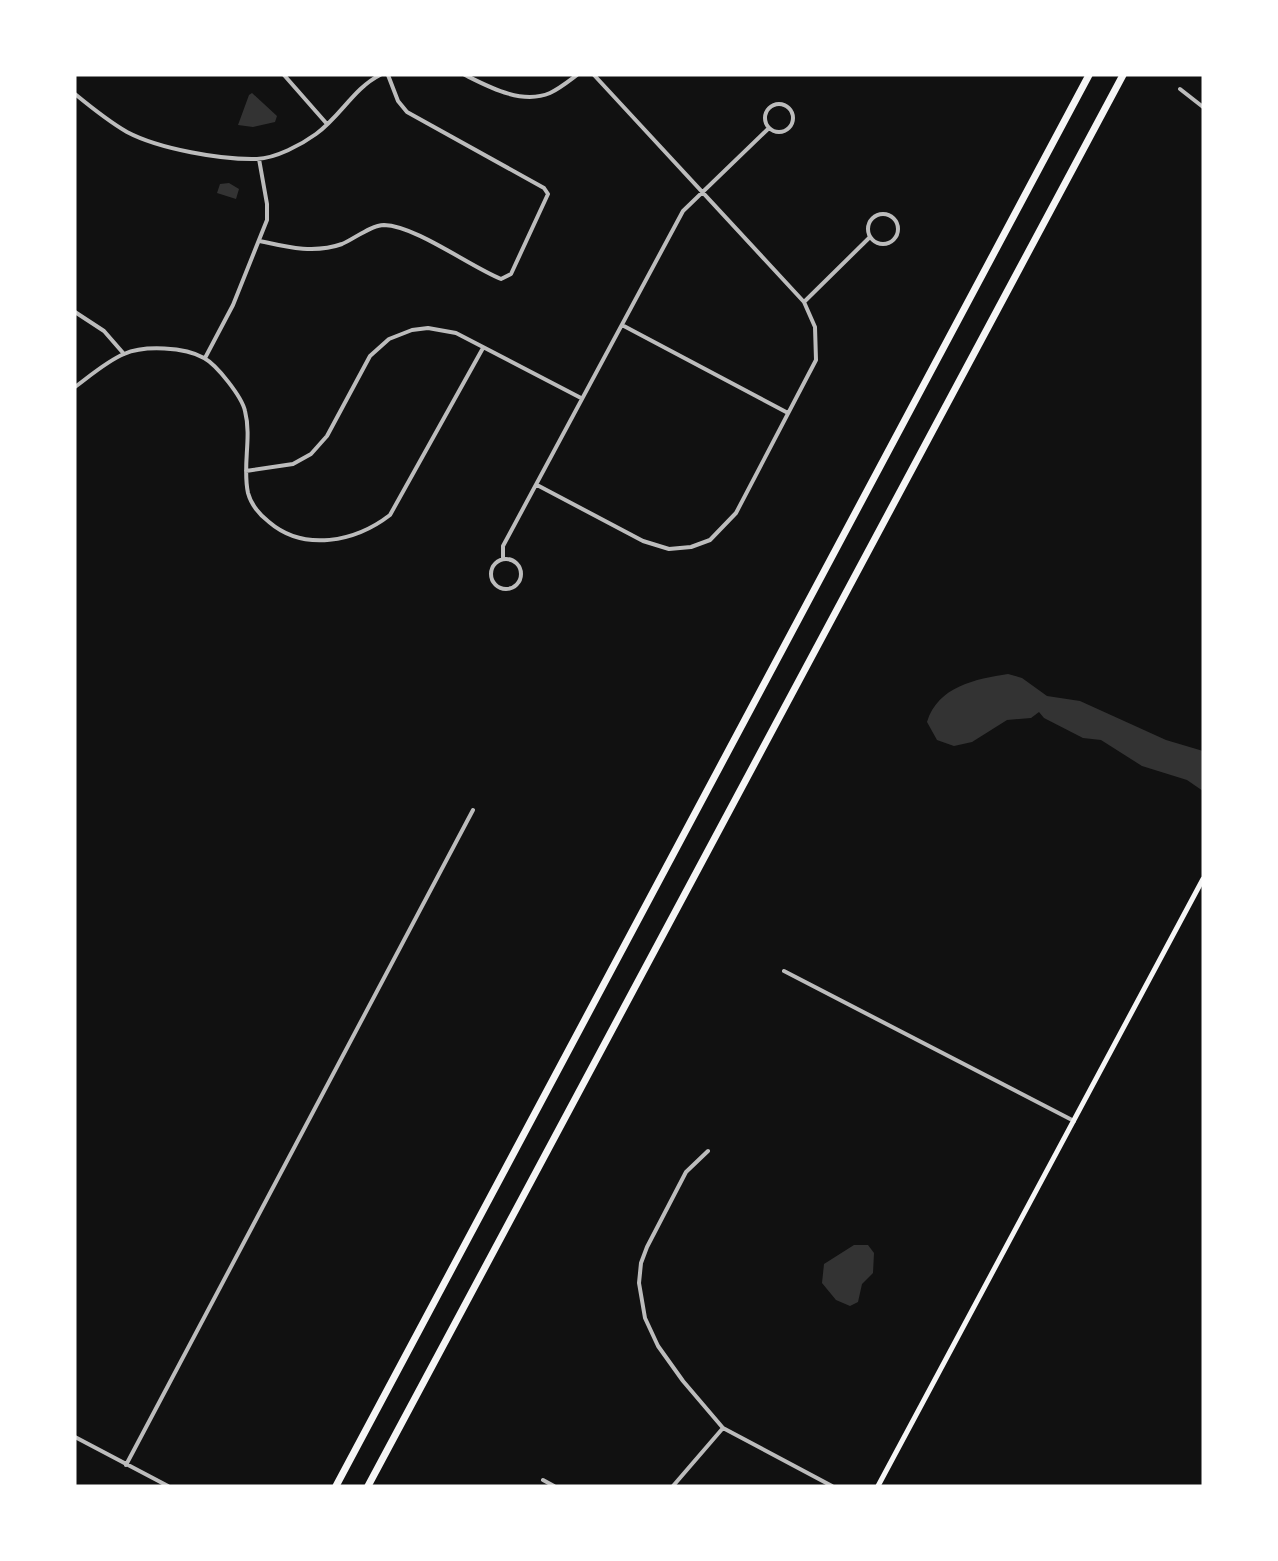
<svg xmlns="http://www.w3.org/2000/svg" width="1278" height="1561" viewBox="0 0 1278 1561" font-family="Barlow,sans-serif">
  <rect width="100%" height="100%" fill="#111"/>
  <path fill="#333" d="M252 93 277 116 275 122 253 127 238 125 249 95Z
    M229 183 239 189 236 199 217 193 220 184Z
    M1008 674 1022 678 1047 696 1080 701 1166 740 1203 751V791L1187 780 1142 766 1101 740 1083 738 1044 718 1039 712 1031 718 1007 720 972 742 954 746 937 740 927 722C938 686 976 679 1008 674Z
    M854 1245H868L874 1253 873 1273 862 1284 858 1302 850 1306 836 1300 822 1283 824 1264Z"/>
  <g fill="none" stroke-linecap="round" stroke-linejoin="round">
    <path stroke="#bcbcbc" stroke-width="4" d="M284 75 327 124
      M465 75C489 87 522 105 550 93 559 89 569 81 577 75
      M1180 89 1203 107
      M75 94C92 108 108 121 127 132 159 149 222 160 257 159 276 158 301 145 316 134 340 117 354 88 380 75
      M765 118a14 14 0 1 1 28 0a14 14 0 1 1-28 0Z
      M868 229a15 15 0 1 1 30 0a15 15 0 1 1-30 0Z
      M260 241C287 247 314 254 342 244 354 239 371 225 384 225 416 226 469 266 501 279L511 274 548 194 544 188 407 112 398 101 388 75
      M804 302 870 237
      M75 312 104 331 124 354
      M622 325 788 413
      M205 358 233 305 267 220V204L259 159
      M75 387C90 376 107 361 124 354 144 345 185 347 204 358 217 365 242 397 245 411 252 438 242 466 248 493 251 504 260 515 269 522 304 552 355 542 390 515L483 348
      M246 471 293 464 311 454 327 436 370 356 389 339 412 330 428 328 456 333 581 398
      M537 485 643 541 669 549 691 547 710 540 736 513 816 360 815 327 804 302 594 75
      M503 559V546L683 211 769 128
      M491 574a15 15 0 1 1 30 0a15 15 0 1 1-30 0Z
      M784 971 1074 1121
      M708 1151 686 1172 647 1247 641 1263 639 1283 645 1318 658 1346 683 1381 723 1428 832 1486
      M75 1437 168 1486
      M126 1465 473 810
      M543 1480 554 1486
      M673 1486 723 1428"/>
    <path stroke="#f5f5f5" stroke-width="5" d="M878 1486 1203 879"/>
    <path stroke="#f5f5f5" stroke-width="7" d="M336 1486 1089 75
      M368 1486 1123 75"/>
  </g>
  <rect width="1278" height="1561" fill="none" stroke="#ffffff" stroke-width="153"/>
</svg>
